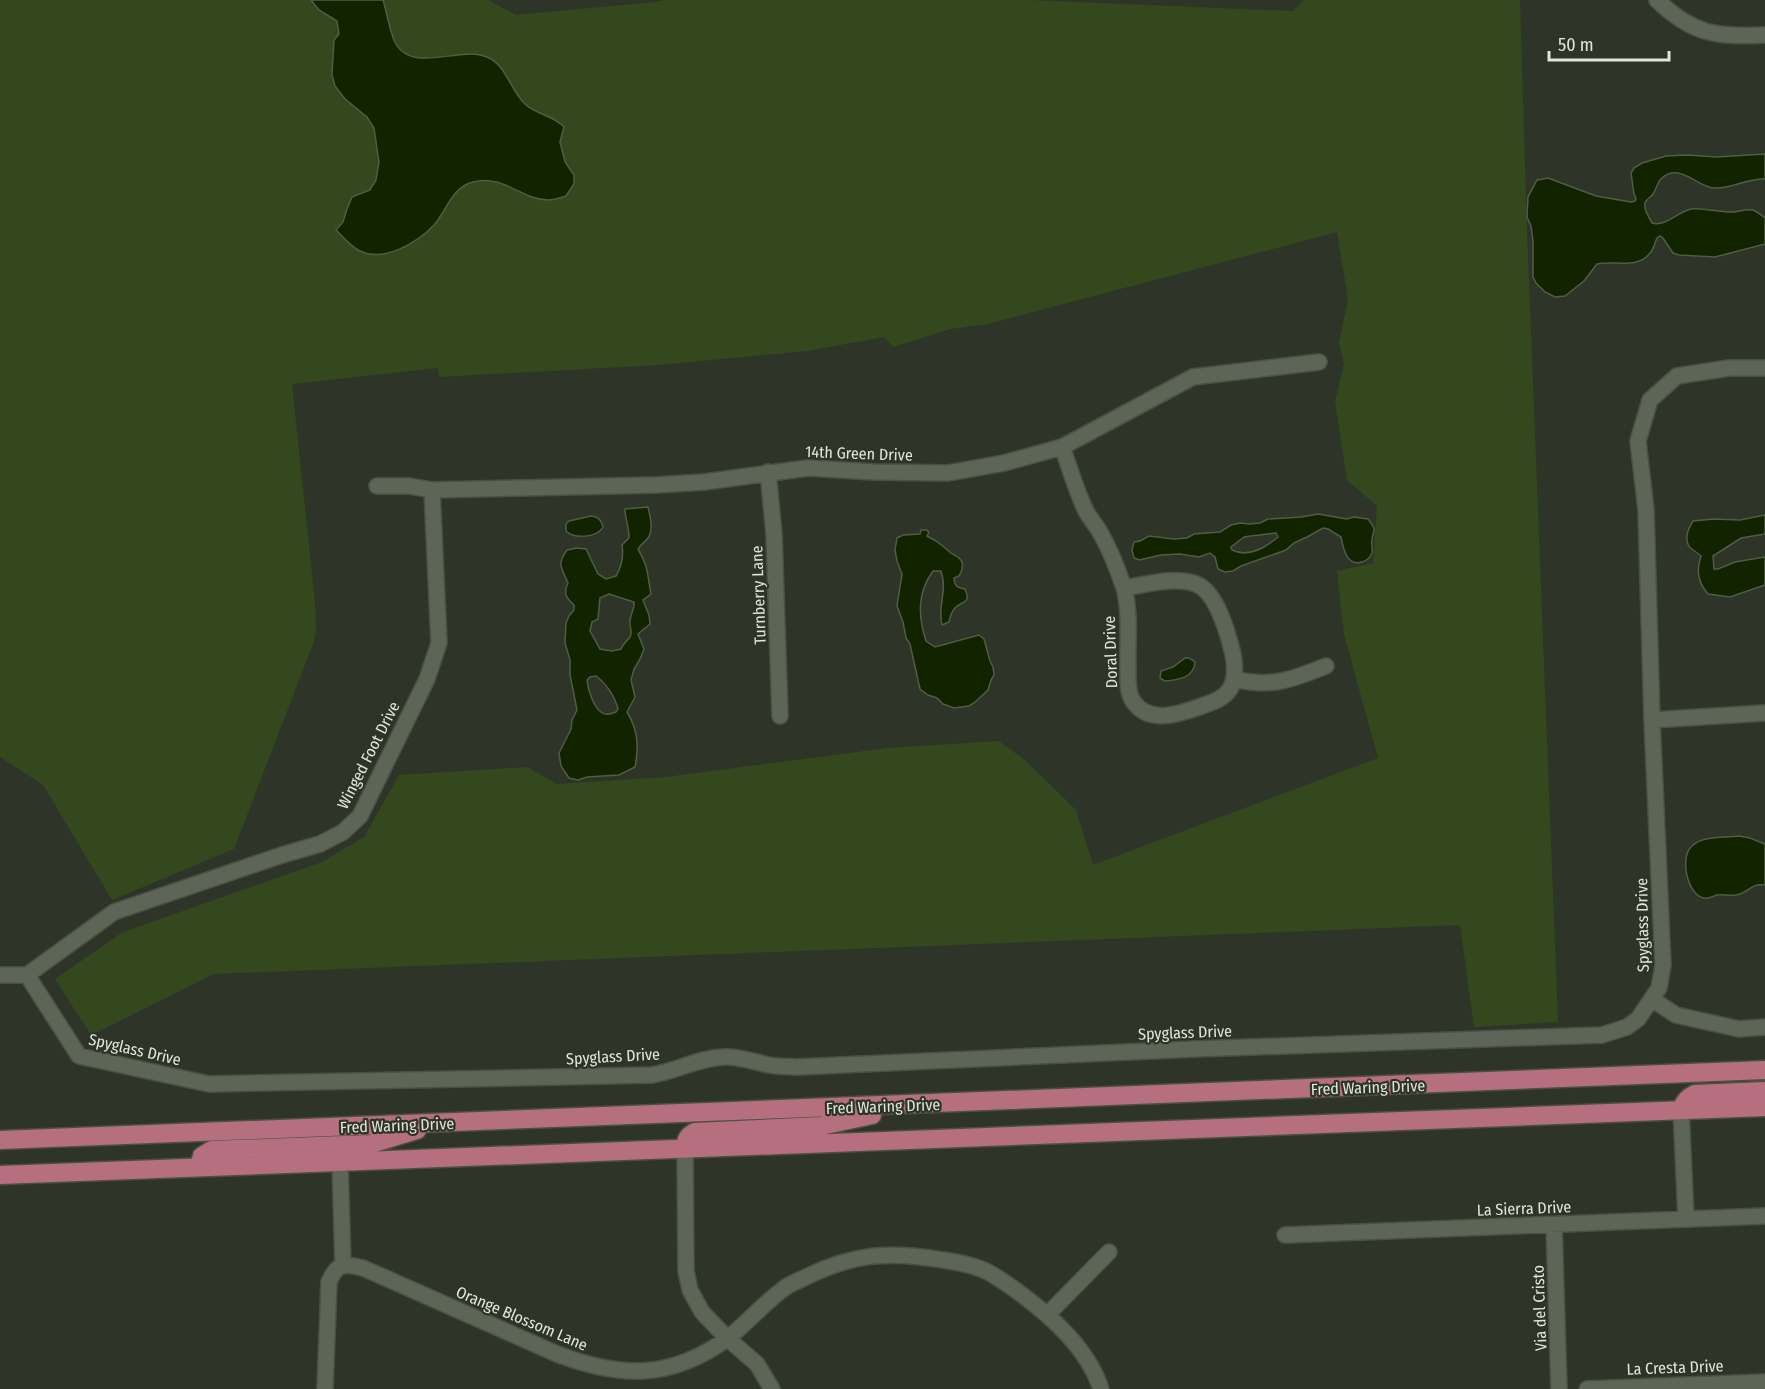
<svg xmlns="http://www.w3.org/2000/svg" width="1765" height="1389" viewBox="0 0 1765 1389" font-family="'Fira Sans Condensed',sans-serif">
  <rect width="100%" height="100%" fill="#2e3428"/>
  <path fill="#34481e" d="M0 0H488L516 15 655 2 664 0H1029L1293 11 1304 0H1520L1527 230 1558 1022 1474 1027 1460 925 214 974 91 1035 55 979 123 932 322 862 364 837 399 775 527 767 557 784 666 777 888 748 999 741 1025 760 1076 810 1093 865 1378 758 1344 634 1337 571 1373 563 1377 506 1347 480 1335 401 1344 364 1339 343 1348 299 1337 232 988 324 951 329 893 347 884 337 807 351 658 365 439 377 438 368 292 384 315 603 316 633 313 644 234 849 112 900 43 785 0 757Z"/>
  <path fill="#122300" stroke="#505d42" stroke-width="1.5" fill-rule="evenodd" d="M311 0H383C387 13 389 28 394 40 409 75 457 47 484 56 506 62 509 89 525 104 536 115 554 115 564 127L560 142 565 162 574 175V184L566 196C560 198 554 200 548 200 522 200 503 174 473 182 452 187 447 210 434 225 418 242 384 263 360 251 351 247 343 237 336 230L343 222 347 209 352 197 370 190 376 180 379 162 374 128 367 117 345 99 335 86 332 75 333 56 334 40 339 34 337 21 319 10Z
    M1765 154V179C1747 178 1732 189 1714 188 1697 187 1679 162 1662 178 1657 182 1656 190 1653 194 1651 197 1648 198 1646 201 1642 207 1649 217 1652 223 1666 227 1677 212 1691 209 1703 207 1720 213 1734 212 1741 211 1746 209 1753 210 1758 212 1761 215 1765 218V244L1715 257 1679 255 1673 253 1663 238 1660 236 1657 238C1655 242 1654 248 1651 252 1638 270 1615 260 1597 264L1584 281 1565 296 1555 297 1545 292 1536 283 1533 277V241L1531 226 1527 217 1528 197 1537 180 1548 178 1596 196 1631 202 1635 201 1636 198 1634 194 1631 173 1634 168 1642 163 1666 156 1687 155 1717 157Z
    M648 507C650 517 654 529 648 538 645 543 641 543 638 549 649 568 647 574 651 594L643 600 649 615 650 624 638 634 644 649 640 659 634 669 631 680 635 697 627 712C638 730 639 747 635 767L619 775 587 777 578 780 569 778 561 766 559 753 571 729 572 720 577 710 570 675V660L565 643 566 623 569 616 574 610V605C566 598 563 593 568 583 562 568 556 565 567 550L577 548 586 549 598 574 606 579 616 576C622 566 624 557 622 545L629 538C629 526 625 519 625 509ZM609 594 634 602C635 610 630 614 630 621 629 627 633 631 630 637 627 641 623 644 621 649L612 651 600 649 590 631 592 622 598 619 600 598ZM596 676C606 683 615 697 618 709L616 712C611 714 605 716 601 712 593 706 588 690 587 680L590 677Z
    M1318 514 1347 519 1354 517 1368 519C1377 531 1374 527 1372 539 1371 545 1373 548 1372 553 1370 558 1366 561 1362 562 1347 567 1343 548 1341 537L1328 529 1323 528 1307 537 1294 543 1286 550 1275 554 1241 566 1233 571 1225 572 1218 569 1215 557 1210 553 1199 557 1180 554 1161 555 1139 560 1134 558 1132 550 1134 542 1140 541 1149 536 1174 539 1187 538 1194 534 1220 532 1231 525 1240 523 1249 524 1260 523 1268 519 1301 517ZM1276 533 1278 537C1265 548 1248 558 1232 550L1231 547C1235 544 1240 540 1244 537 1246 536 1271 534 1276 533Z
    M1765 515V534L1741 538 1713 556 1714 569H1718L1735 562 1765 557V585L1730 597 1708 594C1698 583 1696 570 1701 556 1699 554 1696 552 1693 550 1683 543 1687 530 1693 521L1713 519 1740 520Z
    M591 516C599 517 601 520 603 527 597 538 574 539 566 531V524L569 521Z
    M921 530H926L929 532 927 536C940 542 941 545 951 553 955 556 960 557 962 562 964 568 961 572 959 576L954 578C954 586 958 588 965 589 972 604 961 601 955 608 951 612 950 617 949 622L942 625C937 606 948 591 941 571H933C917 593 918 616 926 641L935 647 979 635 984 639 990 661 993 667 994 675 991 680 988 690 974 703 969 706 954 708 943 704 937 698 928 695 920 689 910 644 906 638 903 622 897 606 902 574 897 561 895 550 897 538 903 535 920 534Z
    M1185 658H1189L1195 662C1194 678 1178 680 1165 681L1160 678 1161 671 1173 667Z
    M1739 836 1750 838 1765 844V885C1751 883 1752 890 1740 894 1733 897 1725 894 1717 895 1713 896 1709 899 1704 898 1687 895 1680 858 1691 847 1702 835 1725 838 1739 836Z"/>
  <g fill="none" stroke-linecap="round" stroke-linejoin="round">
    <defs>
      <path id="minor" d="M1657 0C1693 35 1717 37 1765 35
        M1062 447C1070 468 1076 491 1086 511 1090 519 1097 526 1101 534 1109 548 1119 573 1124 588 1131 614 1127 644 1128 670 1128 680 1127 692 1133 701 1148 724 1177 715 1199 707 1210 703 1223 700 1230 689 1236 679 1235 665 1233 654 1228 634 1217 592 1196 584 1176 576 1144 585 1124 588
        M768 472 774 534 780 716
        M377 486H409L432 490 655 485 704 482 808 468 874 472 948 473 1004 463 1062 447 1193 377 1319 362
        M1234 679C1271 688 1291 680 1326 666
        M1652 720 1765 713
        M0 975H27
        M27 975 79 1056 209 1084 652 1075C677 1071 698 1058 724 1057 739 1056 754 1062 769 1065 778 1067 788 1066 797 1067L1194 1049 1602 1035 1627 1027 1638 1019 1659 988 1663 965 1652 720 1646 510 1638 441 1650 400 1677 376 1729 368H1765
        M27 975 114 912 282 855 320 844 343 832 360 816 427 679 439 643 432 490
        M1653 1000 1676 1015 1739 1029 1765 1027
        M1681 1110 1686 1219
        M685 1148 686 1271 690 1290 702 1312 727 1338 757 1364 772 1389
        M340 1162 343 1266
        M1554 1225 1559 1389
        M1285 1235 1765 1216
        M1048 1314 1109 1252
        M325 1389 329 1282C337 1263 344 1263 363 1268L557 1354C620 1378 671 1380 728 1338 748 1322 765 1302 786 1287 792 1283 800 1280 806 1277 854 1253 891 1251 943 1260 957 1262 973 1265 986 1271 998 1277 1010 1286 1021 1294 1053 1318 1088 1349 1101 1389
        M1587 1389 1765 1382"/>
      <path id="major" d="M1681 1110C1684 1102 1687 1098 1695 1094L1765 1091
        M0 1140 1765 1070
        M685 1148C686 1140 687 1136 695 1132L821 1126 872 1115
        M199 1167 202 1156 212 1150 371 1144 417 1130
        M0 1175 1765 1107"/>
    </defs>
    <use href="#minor" stroke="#4b5045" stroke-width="18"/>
    <use href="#major" stroke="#4b5045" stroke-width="21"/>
    <use href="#minor" stroke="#5d6557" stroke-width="15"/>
    <use href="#major" stroke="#b56f7e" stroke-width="18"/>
  </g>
  <g text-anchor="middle" stroke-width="4.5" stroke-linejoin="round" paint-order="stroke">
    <g font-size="16" fill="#e1e5dd" stroke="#2e3428">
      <text transform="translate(859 453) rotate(2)" y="6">14th Green Drive</text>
      <text transform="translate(758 595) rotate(-92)" y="6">Turnberry Lane</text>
      <text transform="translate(1110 652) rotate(-92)" y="6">Doral Drive</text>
      <text transform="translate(368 755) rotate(-63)" y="6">Winged Foot Drive</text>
      <text transform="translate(1642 925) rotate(-91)" y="6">Spyglass Drive</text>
      <text transform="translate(1185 1032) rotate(-2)" y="6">Spyglass Drive</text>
      <text transform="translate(135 1049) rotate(13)" y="6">Spyglass Drive</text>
      <text transform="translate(613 1056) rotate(-3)" y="6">Spyglass Drive</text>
      <text transform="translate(1368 1087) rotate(-2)" y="6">Fred Waring Drive</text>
      <text transform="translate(883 1106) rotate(-2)" y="6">Fred Waring Drive</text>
      <text transform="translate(397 1125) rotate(-2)" y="6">Fred Waring Drive</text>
      <text transform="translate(1524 1208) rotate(-2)" y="6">La Sierra Drive</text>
      <text transform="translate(1539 1308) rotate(-92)" y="6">Via del Cristo</text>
      <text transform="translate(522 1318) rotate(23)" y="6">Orange Blossom Lane</text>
      <text transform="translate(1675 1367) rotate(-2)" y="6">La Cresta Drive</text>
    </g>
  </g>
  <path d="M1549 51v9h120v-9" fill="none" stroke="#e1e5dd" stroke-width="3"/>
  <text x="1558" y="51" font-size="18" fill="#e1e5dd" stroke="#2e3428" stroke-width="4.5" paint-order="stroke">50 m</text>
</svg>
